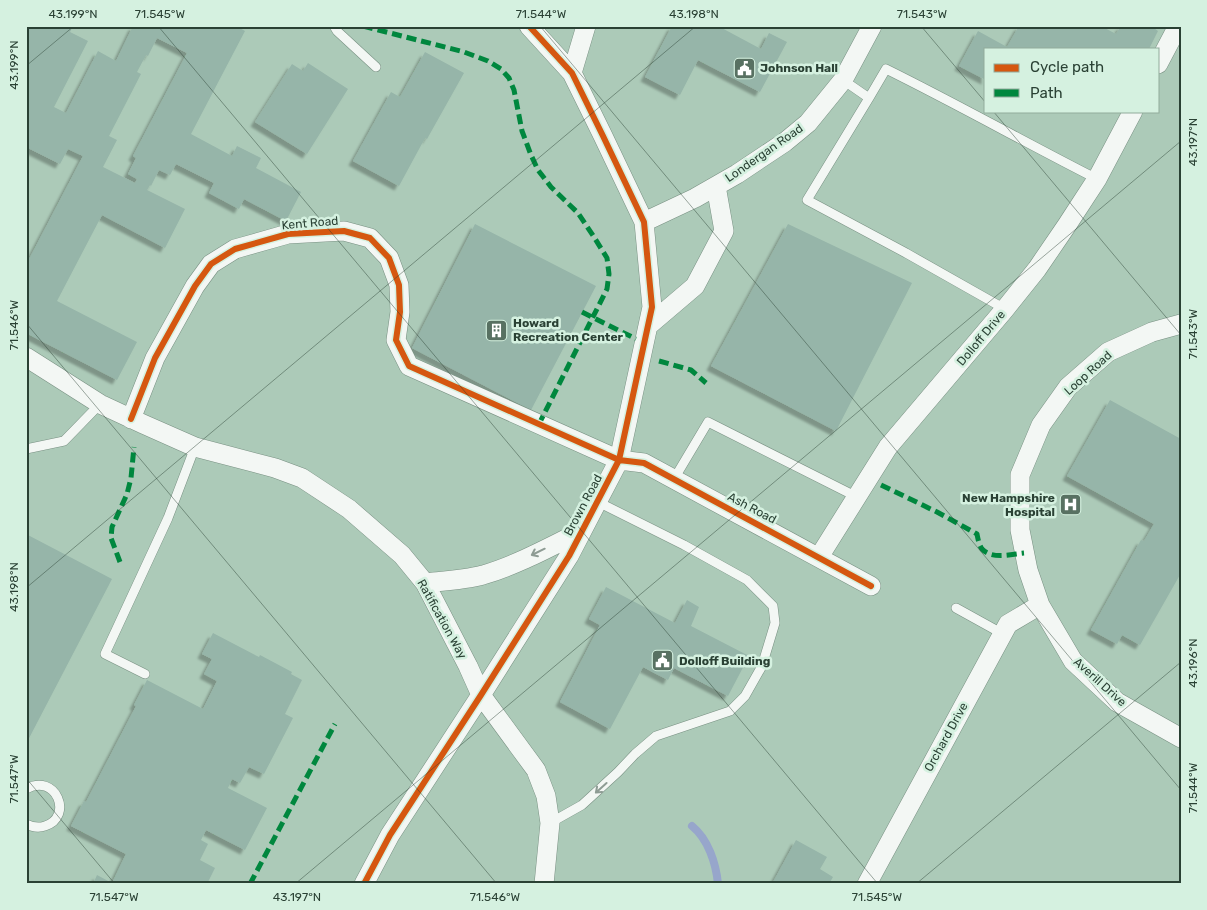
<svg xmlns="http://www.w3.org/2000/svg" width="1207" height="910" viewBox="0 0 1207 910" font-family="Rubik,sans-serif">
  <defs>
    <filter id="shadow"><feDropShadow dx="-4.5" dy="4.5" stdDeviation="1" flood-color="#0004"/></filter>
  </defs>
  <rect width="100%" height="100%" fill="#accab8"/>
  <g fill="none" stroke-linecap="round" stroke-linejoin="round">
    <path stroke="#97a6cb" stroke-width="8" d="M692 826C708 839 716 863 718 884"/>
  </g>
  <path fill="#96b5a9" fill-rule="evenodd" filter="url(#shadow)" d="M28 26H73L70 32 88 41 54 107 66 113 98 51 116 61 133 26H236L245 31 191 134 232 156 237 146 261 158 256 168 301 192 286 221 244 199 239 209 209 193 214 183 176 164 170 175 159 170 151 186 150 185 147 190 185 209 165 248 102 215 57 301 137 342 117 380 26 333V265L83 156 68 149 60 164 26 147V30ZM157 38 187 53 133 156 136 158 128 174 137 179 135 183 103 167 117 140 109 136 141 74 137 72 146 55 148 56Z
    M672 26H718L761 49 769 33 787 42 760 92 698 60 680 95 645 77Z
    M1019 26H1101L1116 34 1121 26H1151L1158 31 1149 49H986V80L959 66 978 31 1007 47Z
    M425 52 464 73 427 139 425 138 399 186 353 161 391 92 400 97Z
    M308 63 348 89 307 154 255 122 292 64 303 71Z
    M475 224 596 286 531 410 412 348Z
    M788 224 912 283 836 431 711 366Z
    M1110 400 1181 439V573L1140 645 1122 635 1117 644 1091 630 1141 540 1144 541 1154 524 1067 476Z
    M26 534 112 579 26 744Z
    M606 587 675 623 687 600 699 607 691 626 749 656 728 696 674 668 668 680 643 667 610 729 560 702 600 625 589 619Z
    M213 633 259 657 260 655 292 672 291 674 302 680 285 714 293 718 264 774 249 767 240 783 232 779 228 788 267 808 245 850 206 830 201 840 208 844 200 860 215 868 207 884H93L97 875 112 883 126 854 71 826 84 801 86 802 136 706 134 705 147 680 203 709 217 681 204 674 212 659 202 654Z
    M796 840 827 857 820 869 833 877 829 884H772Z"/>
  <g fill="none" stroke-linecap="round" stroke-linejoin="round">
    <defs>
      <path id="service" d="M334 26 337 31 376 67
        M843 80 869 98 886 69C957 104 1026 143 1097 179
        M869 98 807 200 906 253 1005 309
        M26 449 64 441 100 404
        M674 479 708 422 857 497
        M956 608 1003 634
        M145 674 105 654 168 518 195 447
        M26 789C56 772 74 817 45 826 39 828 32 827 26 824
        M550 823 582 805 618 772 635 754 656 736 730 711 745 696 762 666 775 623 773 606 747 580 684 545 598 502"/>
      <path id="minor" d="M1158 64 1178 26
        M572 73 586 26
        M644 222 695 198 737 174 785 142 808 123 843 80 872 26
        M1181 324 1152 332 1108 352 1068 387 1041 425 1020 475V530L1028 570 1040 605 1073 661 1117 702 1181 738
        M648 326 695 286 724 231 716 186
        M26 357 100 404 143 424 195 447 275 468 302 478 349 509 402 555 425 583 468 666 481 695 536 770 546 796 550 823 544 884
        M131 419 155 358 195 286 211 264 235 249 288 234 344 231 370 238 389 258 399 285 400 312 396 340 409 366 619 460 644 463 871 586
        M819 557 888 447 1005 309 1037 269 1067 225 1097 179 1133 111
        M425 583C444 581 464 580 483 575 517 565 550 547 582 531
        M364 884 390 835 481 695 569 556 619 460 652 307 644 222 603 136 572 73 529 26
        M867 884 1008 624 1040 605"/>
    </defs>
    <use href="#service" stroke="#789082" stroke-width="10"/>
    <use href="#minor" stroke="#789082" stroke-width="20"/>
    <use href="#service" stroke="#f3f7f4" stroke-width="9"/>
    <use href="#minor" stroke="#f3f7f4" stroke-width="19"/>
    <path stroke="#00873e" stroke-width="5" stroke-dasharray="10 5" stroke-linecap="butt" d="M363 26 464 52 488 61 501 69 509 78 514 90 522 131 531 155 538 170 551 187 578 213 594 237 607 258 609 274 607 289 539 424
      M582 312 636 339
      M659 361 691 370 706 383
      M881 485 937 512 977 534C978 539 979 545 982 549 992 560 1012 554 1024 553
      M120 562 111 538 112 527 127 494 131 478 134 447
      M250 884 335 724"/>
    <defs>
      <path id="cycleway" d="M131 419 155 358 195 286 211 264 235 249 288 234 344 231 370 238 389 258 399 285 400 312 396 340 409 366 619 460 644 463 871 586
        M364 884 390 835 481 695 569 556 619 460 652 307 644 222 603 136 572 73 529 26"/>
    </defs>
    <use href="#cycleway" stroke="#d5f1e0" stroke-width="9"/>
    <use href="#cycleway" stroke="#d55710" stroke-width="6"/>
  </g>
  <defs><path id="oneway-shaft" d="M-6 0H5M1.5-3L5.5 0L1.5 3" fill="none" stroke-width="1.6" stroke-linecap="round" stroke-linejoin="round" transform="scale(1.25)"/></defs>
  <g stroke="#8e9c94">
    <use href="#oneway-shaft" transform="translate(538 552) rotate(154)"/>
    <use href="#oneway-shaft" transform="translate(601 788) rotate(138)"/>
  </g>
  <path fill="none" stroke="#2a4134" stroke-width="1" stroke-opacity="0.45" d="M158 26 878 884M540 26 1181 790M921 26 986 103M26 66 74 26M993 111 1181 335M26 323 497 884M26 588 696 26M26 778 115 884M295 884 1181 141M916 884 1181 662"/>
  <defs>
    <symbol id="civic-square" viewBox="-11 -11 22 22"><rect x="-9" y="-9" width="18" height="18" rx="4" fill="#587162" stroke="#d5f1e0"/><path d="M-.6-6.5H3V-4.5H.6V-3L4-1V1h2V6H-6V1h2V-1L-.6-3ZM-1.2 2.5V6h2.4V2.5Z" fill="#fff"/></symbol>
    <symbol id="building-square" viewBox="-11 -11 22 22"><rect x="-9" y="-9" width="18" height="18" rx="4" fill="#587162" stroke="#d5f1e0"/><path d="M-4-6H4V6H1V3H-1V6H-4ZM-2.5-4.3h1.7v1.8h-1.7ZM.8-4.3h1.7v1.8H.8ZM-2.5-1h1.7V.8h-1.7ZM.8-1h1.7V.8H.8Z" fill="#fff"/></symbol>
    <symbol id="hospital-square" viewBox="-11 -11 22 22"><rect x="-9" y="-9" width="18" height="18" rx="4" fill="#587162" stroke="#d5f1e0"/><path d="M-5-5h3v3.5h4V-5h3V5h-3V1.5h-4V5h-3Z" fill="#fff"/></symbol>
  </defs>
  <g fill-rule="evenodd">
    <use href="#civic-square" x="732" y="56" width="25" height="25"/>
    <use href="#building-square" x="484" y="318" width="25" height="25"/>
    <use href="#hospital-square" x="1058" y="492" width="25" height="25"/>
    <use href="#civic-square" x="650" y="648" width="25" height="25"/>
  </g>
  <g text-anchor="middle" stroke-width="5" stroke-linejoin="round" paint-order="stroke">
    <g font-size="12" font-weight="bold" fill="#2a4134" stroke="#d5f1e0" text-anchor="start">
      <text x="760" y="72">Johnson Hall</text>
      <text x="513" y="327">Howard<tspan x="513" dy="14">Recreation Center</tspan></text>
      <text x="1055" y="502" text-anchor="end">New Hampshire<tspan x="1055" dy="14">Hospital</tspan></text>
      <text x="679" y="665">Dolloff Building</text>
    </g>
    <g font-size="12" fill="#2a4134" stroke="#d5f1e0">
      <text transform="translate(764 153) rotate(-35)" y="4">Londergan Road</text>
      <text transform="translate(310 223) rotate(-5)" y="4">Kent Road</text>
      <text transform="translate(981 338) rotate(-50)" y="4">Dolloff Drive</text>
      <text transform="translate(1088 373) rotate(-42)" y="4">Loop Road</text>
      <text transform="translate(583 505) rotate(-62)" y="4">Brown Road</text>
      <text transform="translate(752 508) rotate(28)" y="4">Ash Road</text>
      <text transform="translate(442 619) rotate(61)" y="4">Ratification Way</text>
      <text transform="translate(1100 682) rotate(42)" y="4">Averill Drive</text>
      <text transform="translate(946 737) rotate(-61)" y="4">Orchard Drive</text>
    </g>
  </g>
  <rect width="1207" height="910" fill="none" stroke="#d5f1e0" stroke-width="55"/>
  <rect x="984" y="48" width="175" height="65" fill="#d5f1e0" stroke="#91ab9b"/>
  <rect x="994" y="64" width="25" height="8" fill="#d55710" stroke="#91ab9b"/>
  <text x="1030" y="72" font-size="15" fill="#2a4134">Cycle path</text>
  <rect x="994" y="89" width="25" height="8" fill="#00873e" stroke="#91ab9b"/>
  <text x="1030" y="98" font-size="15" fill="#2a4134">Path</text>
  <rect x="28" y="28" width="1152" height="854" fill="none" stroke="#2a4134" stroke-width="2"/>
  <g font-size="12" text-anchor="middle" fill="#2a4134">
    <text x="73" y="18">43.199°N</text>
    <text x="160" y="18">71.545°W</text>
    <text x="541" y="18">71.544°W</text>
    <text x="694" y="18">43.198°N</text>
    <text x="922" y="18">71.543°W</text>
    <text transform="translate(14 65) rotate(-90)" y="4">43.199°N</text>
    <text transform="translate(1193 142) rotate(-90)" y="4">43.197°N</text>
    <text transform="translate(14 325) rotate(-90)" y="4">71.546°W</text>
    <text transform="translate(1193 334) rotate(-90)" y="4">71.543°W</text>
    <text transform="translate(14 587) rotate(-90)" y="4">43.198°N</text>
    <text transform="translate(1193 663) rotate(-90)" y="4">43.196°N</text>
    <text transform="translate(14 779) rotate(-90)" y="4">71.547°W</text>
    <text transform="translate(1193 788) rotate(-90)" y="4">71.544°W</text>
    <text x="114" y="901">71.547°W</text>
    <text x="297" y="901">43.197°N</text>
    <text x="495" y="901">71.546°W</text>
    <text x="877" y="901">71.545°W</text>
  </g>
</svg>
